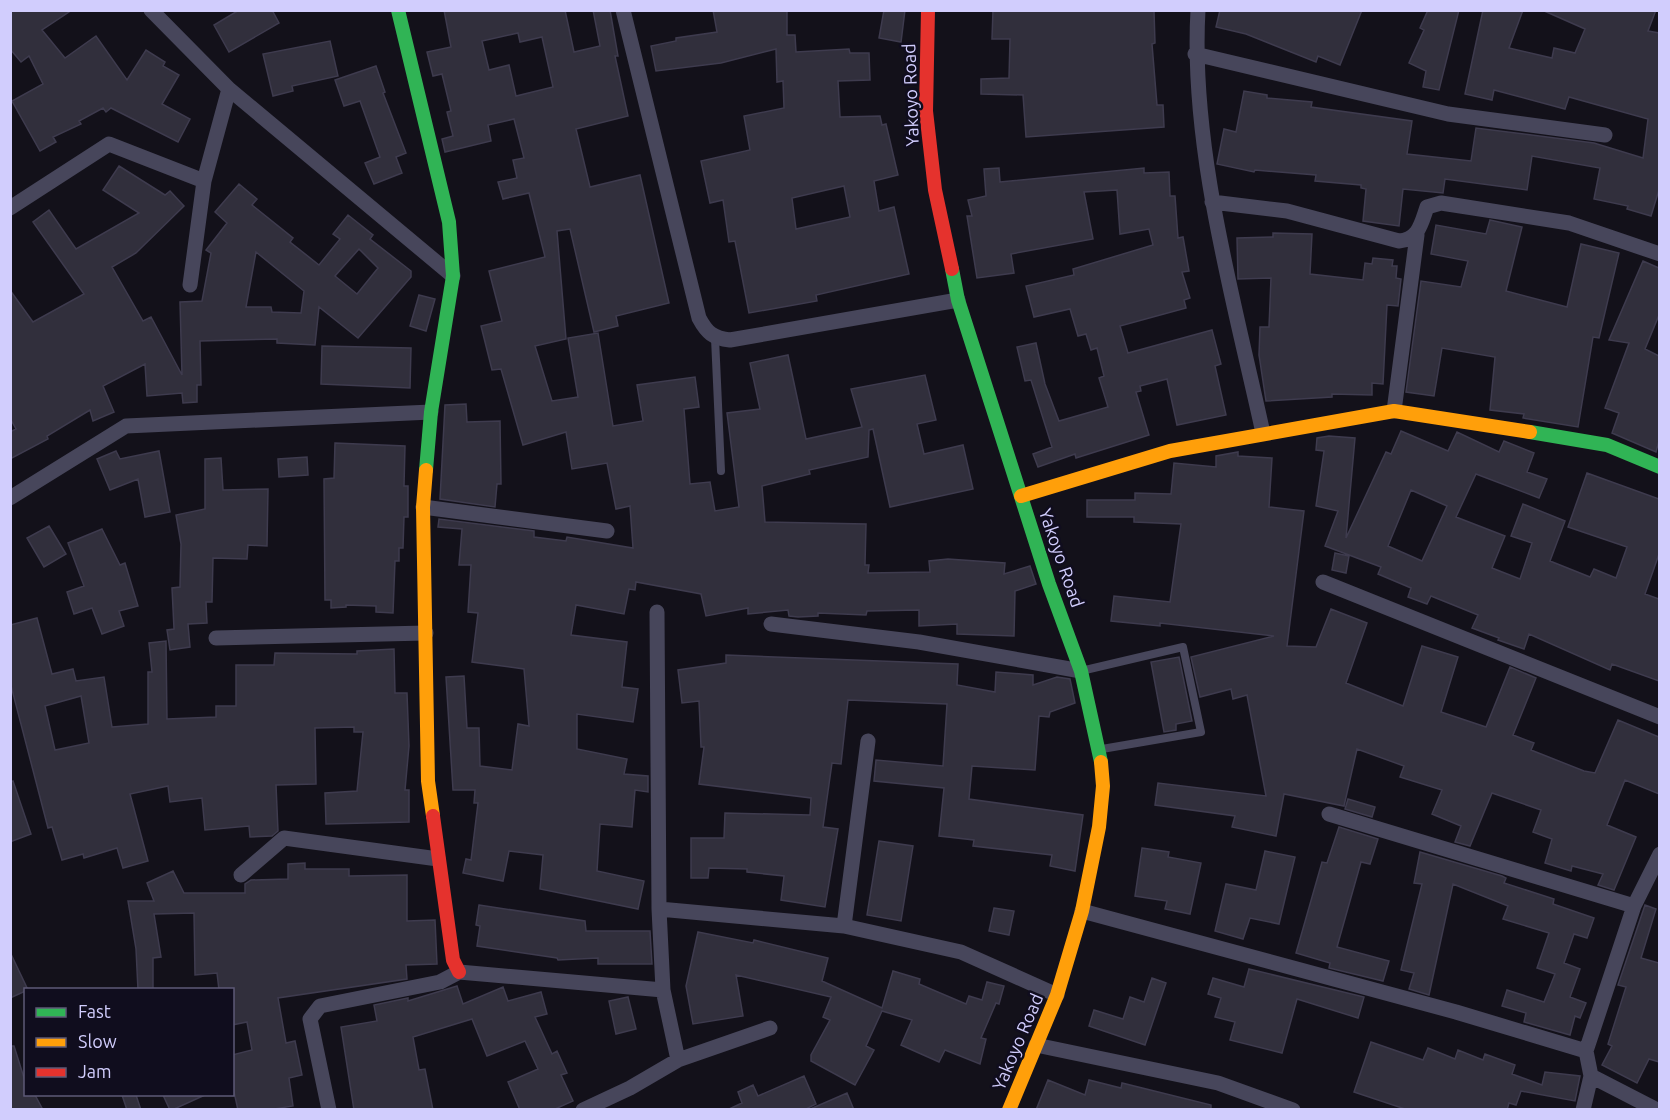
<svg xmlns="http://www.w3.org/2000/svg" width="1670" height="1120" viewBox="0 0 1670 1120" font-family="Ubuntu,sans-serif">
  <rect width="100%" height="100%" fill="#13111a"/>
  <path fill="#312f3c" stroke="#3e3b4e" stroke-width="1.5" fill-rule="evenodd" d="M10 10H72L42 30 65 58 96 36 127 80 146 50 165 62 163 66 179 75 162 104 190 119 178 142 111 108 106 112 103 108 79 121 81 124 53 137 56 142 40 151 12 101 43 84 29 56 21 62 10 49Z
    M239 10H272L279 23 229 52 214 25Z
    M444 10H565L574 52 600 46 593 10H610L618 56H615L628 116 576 129 590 187 640 175 669 303 616 316 618 326 594 332 570 229 557 231 566 339 535 346 552 401 578 397 568 338 598 333 613 426 643 421 637 385 695 377 699 407 684 409 690 484 710 482 715 511 739 507 727 413 760 409 750 363 788 355 806 439 862 427 851 389 925 375 936 420 917 424 924 454 963 445 973 489 890 507 873 429 869 430 868 457 809 470 810 474 762 486 765 522 866 524 865 565H869L868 573 930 572 929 561 948 559 1005 563 1004 574 1030 566 1036 584 1015 591 1014 636 957 634V624L919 626V610L867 611 866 615 818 613V616L798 617 789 616 788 610 748 614V608L706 616 701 594 636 582 635 590 629 589 624 614 576 605 571 635 627 642 622 687 638 689 633 722 577 714V749L627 759 624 774 648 776V792L635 790 632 827 600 824 597 871 644 881 638 909 540 889 543 855 509 851 503 881 463 873 466 859 471 860 478 803H474L475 790H453L446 677 464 676 467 728H479L480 766 512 770 518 724 529 726 524 669 472 662 478 613 468 612 471 565H459L462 529 438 527 439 519 534 531V537L566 541 567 537 633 548 630 506 616 509 607 463 572 469 566 432 523 445 501 369 492 370 481 326 502 321 489 271 545 257 529 193 503 199 498 182 517 178 513 160 524 158 514 119 488 125 491 141 445 152 442 139 453 136 447 112 451 111 442 74 433 76 427 52 451 47ZM518 33 520 42 542 37 553 87 516 96 509 65 489 70 482 41Z
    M713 10H787V35H795L796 52 849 49 850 53H869L870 80 838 81 840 117 880 116 882 125 886 124 898 175 874 181 879 211 894 207 909 274 816 295 817 301 749 313 735 241 729 242 723 200 710 203 701 161 750 150 744 116 784 108 783 81 777 82 776 49 721 63 656 71 651 46 676 41V38L717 32ZM844 186 850 217 796 229 792 198Z
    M884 10H905L901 42 879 38Z
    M993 10 1154 11 1155 43 1152 44 1157 105H1163L1164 127 1026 137 1023 95 981 94V79L1009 78 1010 39H992Z
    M1220 10H1362L1340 65 1318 56 1316 62 1246 34 1216 27Z
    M1428 10H1459L1439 90 1423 87 1426 71 1409 63 1424 30 1420 28Z
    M1483 10H1523L1509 48 1552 58 1554 48 1575 53 1585 29 1542 10H1656L1648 31 1659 33V190L1651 216 1627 209 1628 206 1594 199 1600 168 1532 156 1527 190 1445 179 1443 193 1403 189 1399 226 1363 221 1366 189 1361 188V185L1315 181 1316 175 1255 170 1254 172 1217 164 1224 129 1236 132 1244 91 1267 95V98L1312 102 1311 107 1412 121 1407 154 1471 161 1476 128 1594 143 1643 158 1648 119 1569 97 1565 109 1494 90 1492 100 1465 94Z
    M330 41 338 76 292 86 293 91 273 96 263 54Z
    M376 66 385 92 383 93 406 153 396 157 402 173 374 184 365 163 380 157 360 101 344 106 335 80Z
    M119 166 165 195 170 191 184 206 136 253 112 267 143 321 151 317 182 375 180 302 202 301 211 253 206 250 227 223 215 212 239 184 257 199 252 205 293 238 290 242 319 265 340 239 333 234 348 215 373 235 370 239 411 271V277L358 338 319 307 315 345 277 343V339L200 341 201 385H197V402L183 403 182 393 147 396 145 364 103 386 114 412 93 421 90 410 47 436 48 439 10 459V432L16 429 10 418V290L33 322 84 294 33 222 49 210 76 249 139 213 103 190ZM359 249 378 268 357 294 335 276ZM256 252 304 291 301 313 272 312 271 307H246Z
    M999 168 1000 182 1144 168V173L1169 172 1170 196H1175L1178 238 1183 237 1189 271 1182 272 1190 298 1184 300 1186 308 1120 326 1128 353 1212 330 1221 364 1215 366 1226 415 1177 425 1167 379 1140 386 1141 391 1136 392 1149 435 1076 458 1075 454 1038 467 1033 454 1052 447 1031 380 1025 381 1017 347 1036 343 1045 384 1059 421 1108 407 1099 378 1104 376 1097 348 1091 350 1086 334 1078 336 1070 309 1034 317 1026 286 1074 275 1073 269 1153 245 1149 229 1120 234 1117 190 1084 192 1093 239 1011 254 1014 273 977 278 967 216H972L968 200 986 196 984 169Z
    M1490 220 1522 227 1506 291 1567 307 1581 244 1619 253 1599 338 1593 337 1578 427 1523 418 1524 414 1490 410 1495 357 1442 348 1434 396 1406 392 1421 281 1461 287 1468 261 1431 254 1436 225 1486 234Z
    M1273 233 1312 234 1310 274 1363 280 1365 263 1372 264 1373 258 1393 260 1392 266H1397L1396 278 1401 279 1398 306 1387 305 1383 384 1372 383V395L1332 394V397L1266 401 1259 355 1260 327H1269L1271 278 1238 279 1237 238 1273 237Z
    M1643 261 1659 268V315L1645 349 1659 356V441L1656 452 1612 433 1619 413 1605 408 1629 343 1609 340Z
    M419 295 435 299 426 331 410 326Z
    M322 346 411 348 410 388 321 384Z
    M466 404 467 422 500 421 501 484H497L495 507 440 499 445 405Z
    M1401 431 1448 451 1457 432 1499 452 1504 441 1534 453 1527 472 1547 479 1539 498 1476 474 1456 517 1505 536 1492 568 1520 579 1532 543 1511 536 1523 504 1565 521 1550 561 1590 577 1594 569 1616 578 1627 547 1568 527 1587 473 1659 499V554L1645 594 1659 599V681L1612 664 1610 670 1529 634 1524 649 1498 640 1499 638 1472 628 1478 615 1431 596 1427 604 1408 597 1411 588 1378 574 1381 567 1325 546 1338 511 1316 506 1324 451 1316 450 1317 438 1329 436 1355 438 1346 538 1386 452 1391 454ZM1411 490 1447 506 1422 561 1388 546Z
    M335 443 405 446 404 486H408V517H404L403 548H399V561H395L393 613 376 612V606L346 605V607L331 608V600H325L324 479 334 478Z
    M116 451 120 459 159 451 170 512 145 517 138 479 110 490 97 459Z
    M1238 452V456L1272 458 1269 507 1304 511 1287 646 1316 647 1331 609 1367 623 1346 683 1403 706 1422 646 1458 657 1441 712 1486 727 1510 667 1536 678 1513 735 1534 743 1531 750 1584 771 1595 773 1618 720 1659 737V794L1625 780 1607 825 1636 837 1614 890 1598 885 1603 874 1572 866 1571 871 1545 863 1552 839 1533 832 1541 810 1492 793 1470 846 1455 842 1461 826 1432 814 1442 790 1400 777 1404 766 1357 749 1344 806 1284 794 1276 836 1232 827 1235 816 1155 805 1158 783 1266 796 1247 695 1233 699 1231 689 1200 697 1191 657 1274 636 1160 623V626L1111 621 1114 596 1170 602 1181 524 1134 522V517H1087V500H1135V493L1171 494 1174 463 1216 467V456Z
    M307 457 308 475 279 477 278 459Z
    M221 458 223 490 268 489 267 546 248 545 247 559 213 558 212 602H206L207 623 188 624 190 647 170 650 167 630 174 629 172 588 180 587 181 544 176 515 205 509V459Z
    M49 526 66 554 44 567 27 538Z
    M102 529 120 565 125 563 138 606 119 611 124 626 102 634 92 608 74 614 67 592 84 586 68 543Z
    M1335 553 1349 556 1346 573 1332 570Z
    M37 618 52 674 73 669 76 681 104 677 112 727 148 724V672H152L149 643 166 641 167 719 216 717V706H236V665H274L275 653 357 654V651L394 649 395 693H407L409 746 405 790H409V822L326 824 325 793 357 791 363 732H354V727L315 728 316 784 276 785 278 831 272 836 250 837 249 826 205 830 202 798 170 802 168 786 130 794 148 861 123 868 117 848 84 858 83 854 62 860 52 827 48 828 10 682V625ZM81 696 89 743 55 750 45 706Z
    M726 655 958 664 957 685 995 692 996 672 1033 675V685L1057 677 1070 679 1075 703 1050 712 1049 717 1039 716 1035 770 972 766 969 799 1083 815 1075 871 1050 866 1052 855 973 846 974 840 939 836 944 788 874 781 876 760 943 766 947 704 848 700 841 764 832 763 823 827 838 829 825 907 781 900 784 876 747 872V869L709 868 708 878H691V838H724L725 813 810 815 811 798 699 784 704 747H701L699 701 682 703 678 670 726 663Z
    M1179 657 1192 721 1176 724V730L1164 732 1151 662Z
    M13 781 31 834 10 842V782Z
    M1348 799 1375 807 1372 817 1345 809Z
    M1339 827 1378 839 1370 864 1361 862 1337 947 1389 961 1383 981 1329 968 1330 963 1296 953 1322 862 1327 863Z
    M879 841 913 846 901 921 867 915Z
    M1142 848 1169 852 1168 857 1201 863 1190 914 1165 909 1167 901 1135 896Z
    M1265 851 1295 857 1279 924 1250 918 1243 939 1215 931 1226 884 1256 890Z
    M1420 852 1502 876 1506 878 1504 883 1554 899 1553 904 1594 918 1587 938 1574 934 1564 963 1580 969 1570 997 1586 1003 1580 1018 1575 1016 1570 1035 1524 1022 1526 1013 1502 1006 1507 990 1544 1002 1555 974 1537 968 1549 933 1503 919 1508 906 1453 884 1429 995 1409 989 1414 973 1401 970 1422 884 1414 883Z
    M305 863V869H349V876L407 875V921L435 920 437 964 406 965 407 979 278 998 286 1043 295 1041 302 1075 289 1078 293 1106 268 1110H238L232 1083V1055L252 1050 247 1022 232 1025V990H219L217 973 195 975 194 913 154 914 161 957 153 958V990H138L136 949 128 901H154L147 883 173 871 184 893H245V884L251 880 288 879V864Z
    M479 905 585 921 586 931H650L652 964H598V958L558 960 557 958 477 946 480 926 476 925Z
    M1645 905 1656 909 1641 958 1659 963V1062L1649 1059 1637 1083 1602 1065 1612 1046 1608 1044 1626 987 1618 985Z
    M994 908 1014 911 1009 935 989 931Z
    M698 932 753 943 754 940 828 958 822 981 882 1008 893 971 920 979 919 984 966 1004 969 996 982 1000 987 982 1004 986 999 1004 996 1003 981 1038 986 1039 980 1064 945 1050 939 1062 901 1045 912 1020 882 1011 866 1046 874 1050 855 1085 811 1061V1055L830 1020 823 1017 831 997 736 975 743 1016 693 1024 686 986Z
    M10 952 28 990 10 998Z
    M1249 969 1364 997 1358 1018 1297 999 1282 1053 1230 1040 1235 1022 1215 1017 1221 998 1208 994 1213 978 1244 987Z
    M1152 978 1166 983 1145 1045 1089 1026 1094 1010 1123 1019 1130 997 1144 1002Z
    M457 986 463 1004 503 987 508 1001 541 992 547 1014 535 1017 552 1054 557 1051 567 1073 561 1075 573 1101 553 1110H520L508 1082 538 1069 525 1041 487 1056 472 1019 413 1037 419 1070 425 1069 433 1110H354L341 1027 377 1021 374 1005 408 998V1001Z
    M628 997 636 1029 616 1034 609 1001Z
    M1371 1042 1423 1060 1428 1048 1455 1059 1458 1050 1483 1060 1485 1054 1515 1065 1512 1074 1542 1085 1545 1072 1580 1076 1575 1101 1521 1091 1516 1105 1509 1103 1507 1110H1408L1354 1092Z
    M10 1046H14L26 1084V1095H35L43 1110H10Z
    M804 1076 816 1104 804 1110H727L742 1103 738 1092 753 1085 758 1096Z
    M1048 1080 1085 1095 1089 1080 1121 1088 1122 1083 1211 1105V1110H1036Z
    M847 1093 854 1110H808Z
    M122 1095H136L141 1110H127Z
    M163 1095H205L172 1110H170Z"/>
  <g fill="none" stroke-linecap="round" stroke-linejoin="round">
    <path stroke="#47465b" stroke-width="8" d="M715 338 721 471
      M1081 671 1183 647 1201 732 1102 749"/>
    <path stroke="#47465b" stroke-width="15" d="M151 10 229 89 453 276
      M623 10 699 318C707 333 713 338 730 340L958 300
      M1198 10C1190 147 1234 300 1263 433
      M1195 54 1448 114 1605 135
      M1212 202 1287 211 1399 241C1419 239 1421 224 1427 207L1441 203 1569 223 1660 254
      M10 208 109 144 204 181
      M190 285 204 181 229 89
      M1394 411 1417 235
      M10 498 126 426 431 412
      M423 507 607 531
      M1323 582 1660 717
      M657 612 659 909 663 990 678 1060
      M771 624 919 642 1081 671
      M216 638 426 633
      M1329 814 1634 906
      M241 875 284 838 438 859
      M659 909 844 926 961 952 1057 995
      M1082 911 1456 1012 1586 1051 1591 1076 1583 1110
      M844 926 868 741
      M1036 1045 1218 1083 1293 1110
      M1586 1051 1634 906 1660 854
      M1591 1076 1657 1110
      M329 1110 310 1019 320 1006 440 982 459 972 663 990
      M583 1110 630 1088 678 1060 770 1028"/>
    <path stroke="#30b455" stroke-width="14" d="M398 10 449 222 453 276 431 412 426 470
      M952 269 958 300 1049 584 1081 671 1101 762
      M1530 432 1607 445 1660 467"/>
    <path stroke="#ff9f0a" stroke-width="14" d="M426 470 423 507 428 781 433 816
      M1021 496 1170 451 1394 411 1530 432
      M1009 1110 1057 995 1082 911 1099 827 1103 786 1101 762"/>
    <path stroke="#e5322d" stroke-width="14" d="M928 10 926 111 935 190 952 269
      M433 816 453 960 459 972"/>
  </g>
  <g text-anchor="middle" stroke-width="5" stroke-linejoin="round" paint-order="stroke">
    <g font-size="18" fill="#d1cdfd" stroke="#100d1e">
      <text transform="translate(911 95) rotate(-92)" y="6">Yakoyo Road</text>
      <text transform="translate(1061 558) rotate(71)" y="6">Yakoyo Road</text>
      <text transform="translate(1018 1042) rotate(-67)" y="6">Yakoyo Road</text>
    </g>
  </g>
  <rect width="1670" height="1120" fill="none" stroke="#d1cdfd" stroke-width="24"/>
  <rect x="24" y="988" width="210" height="108" fill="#100d1e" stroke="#5d5a77" stroke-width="1.5"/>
  <rect x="36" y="1008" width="30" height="9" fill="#30b455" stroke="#5d5a77" stroke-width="1.5"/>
  <text x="78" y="1018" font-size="18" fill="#d1cdfd">Fast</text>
  <rect x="36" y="1038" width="30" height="9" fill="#ff9f0a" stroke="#5d5a77" stroke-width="1.5"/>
  <text x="78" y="1048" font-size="18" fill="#d1cdfd">Slow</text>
  <rect x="36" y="1068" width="30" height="9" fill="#e5322d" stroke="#5d5a77" stroke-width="1.5"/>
  <text x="78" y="1078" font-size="18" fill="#d1cdfd">Jam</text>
</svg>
